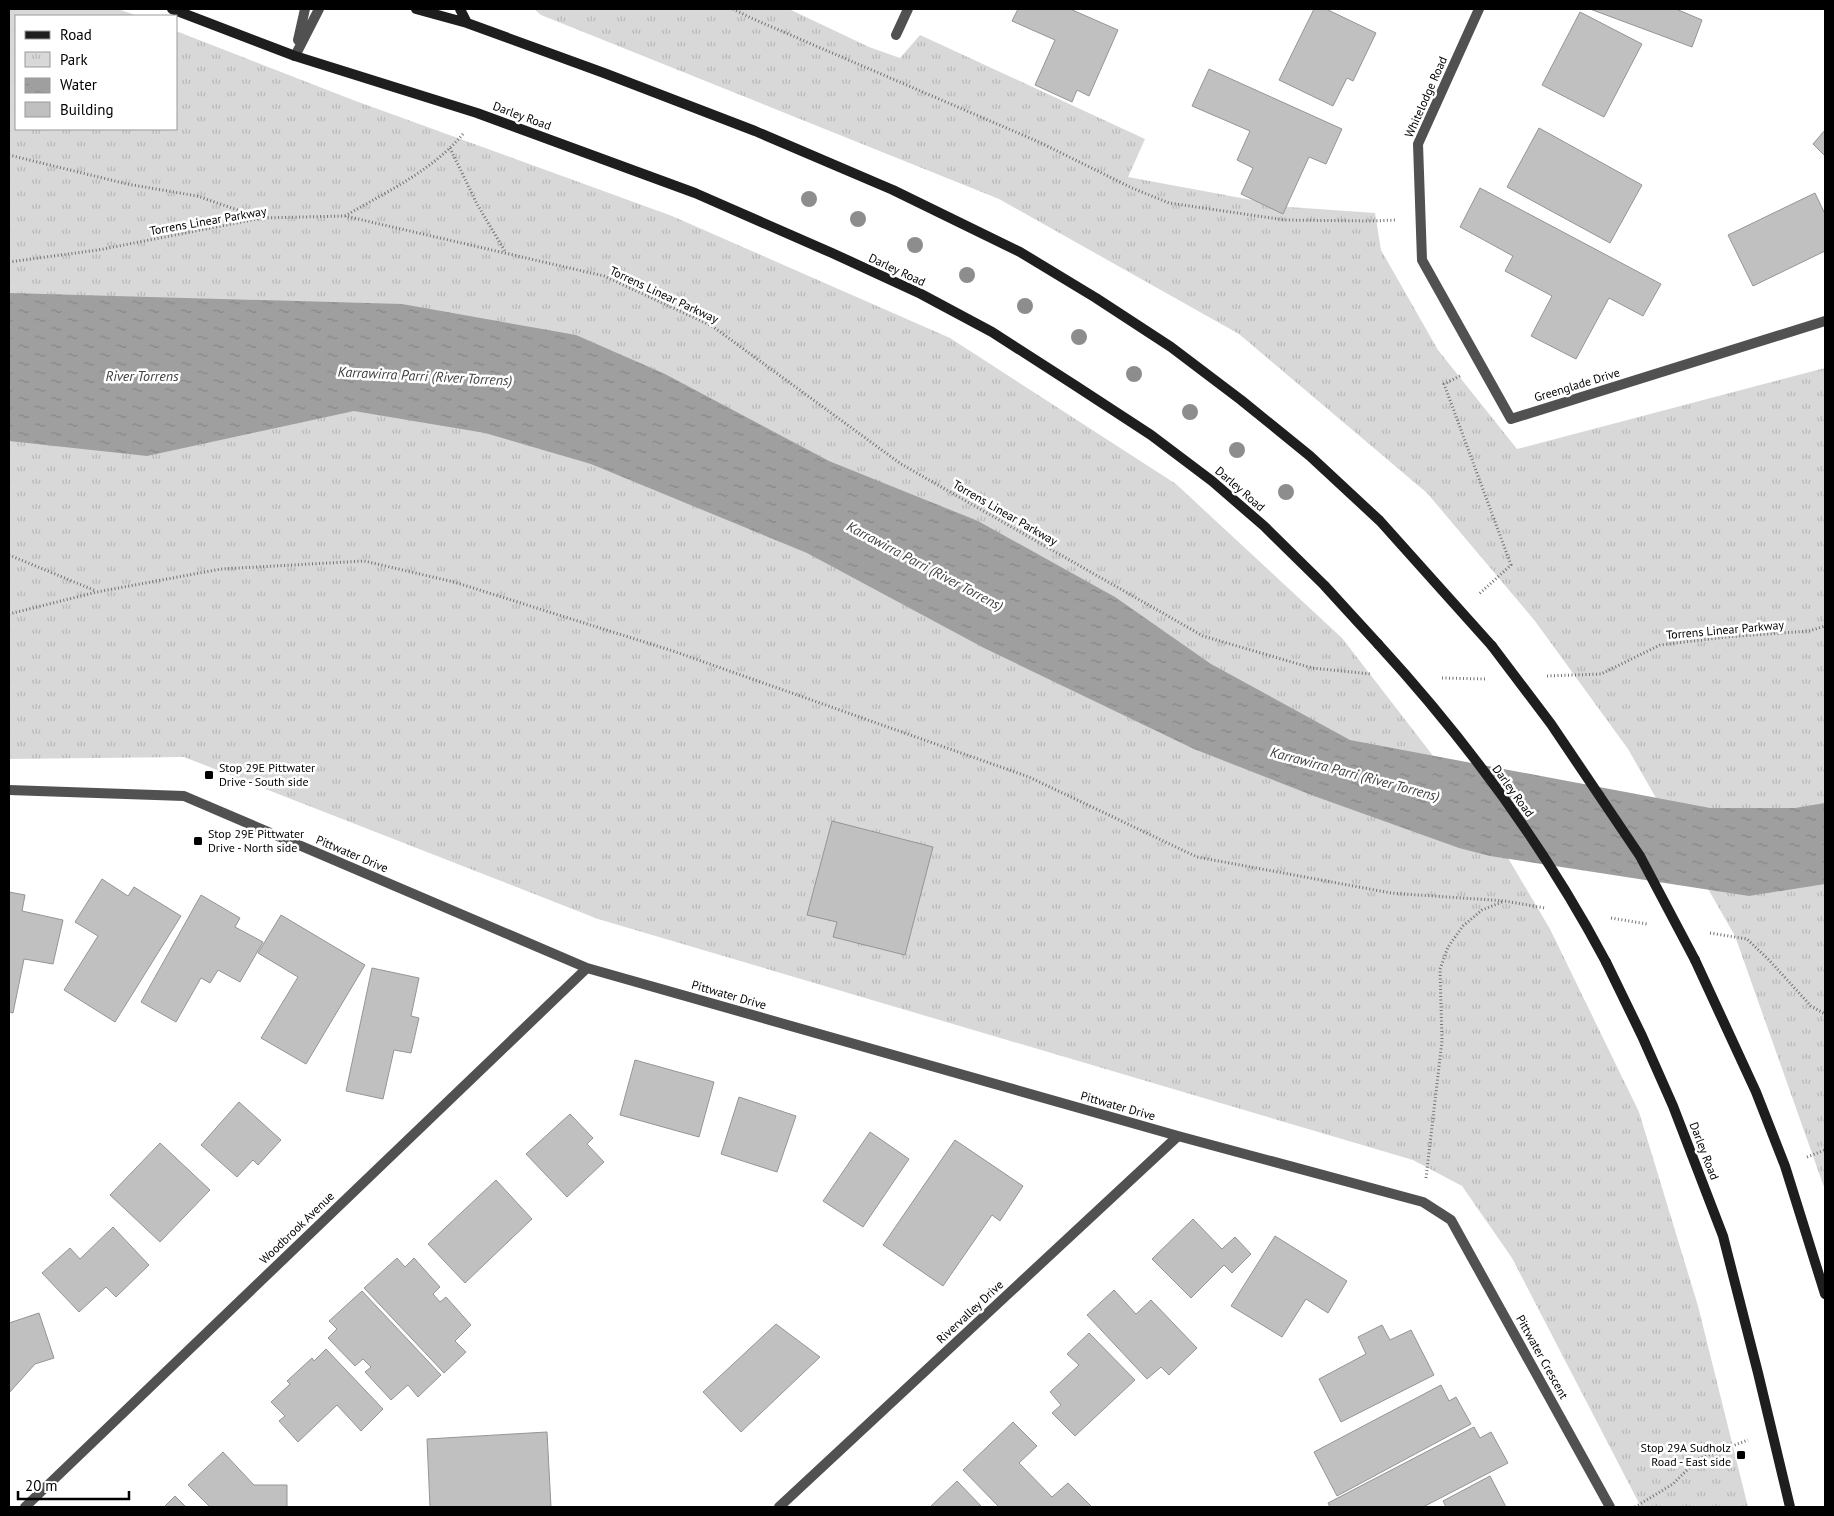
<svg xmlns="http://www.w3.org/2000/svg" width="1834" height="1516" viewBox="0 0 1834 1516" font-family="'PT Sans',sans-serif">
  <defs>
    <pattern id="park-tufts" width="24" height="20" patternUnits="userSpaceOnUse" patternTransform="scale(1.25)"><rect width="24" height="20" fill="#d8d8d8"/><path d="M3 7l-1-3M5 7V3M7 7l1-3M15 17l-1-3M17 17v-4M19 17l1-3" fill="none" stroke="#b8b8b8"/></pattern>
    <pattern id="water-ripples" width="26" height="14" patternUnits="userSpaceOnUse" patternTransform="scale(1.25)"><rect width="26" height="14" fill="#9f9f9f"/><path d="M2 4q2-2 4 0t4 0M15 11q2-2 4 0t4 0" fill="none" stroke="#878787"/></pattern>
  </defs>
  <rect width="100%" height="100%" fill="#fff"/>
  <path fill="url(#park-tufts)" d="M9 9H118L138 16H16V129H176V31L353 100 672 216 950 338 1176 484 1342 638 1495 836 1550 929 1639 1112 1698 1306 1748 1507H1641L1512 1258 1462 1186 1413 1160 598 919 184 757 9 759Z
    M534 9H789L869 47 900 58 920 35 1145 139 1128 177 1289 207 1375 213 1381 250 1438 350 1517 449 1825 368V1190L1735 936 1628 749 1535 621 1427 493 1239 334 999 199 541 15Z"/>
  <path fill="url(#water-ripples)" d="M9 293 402 304 576 335 665 374 829 461 978 521 1115 597 1211 664 1350 740 1710 808H1795L1825 803V884L1749 896 1490 856 1459 848 1314 796 1194 749 984 648 807 553 591 464 485 433 354 411 147 456 9 441Z"/>
  <path fill="#c0c0c0" stroke="#959595" d="M1018 9H1070L1118 30 1089 96 1077 90 1072 102 1035 85 1055 40 1012 21Z
    M1314 9H1326L1376 33 1353 81 1347 78 1333 106 1279 80Z
    M1590 9H1676L1702 20 1692 47Z
    M1580 12 1642 44 1604 117 1542 85Z
    M1209 69 1342 129 1326 164 1309 157 1283 214 1241 194 1253 168 1237 160 1250 131 1192 106Z
    M1539 128 1642 185 1610 243 1507 187Z
    M1825 130V156L1813 144Z
    M1480 188 1661 284 1643 316 1609 298 1576 359 1531 336 1552 296 1505 271 1513 256 1460 227Z
    M1815 193 1825 214V251L1753 286 1728 235Z
    M832 821 933 847 905 955 833 937 837 922 807 915Z
    M102 879 128 896 134 887 181 916 115 1022 64 990 98 936 75 922Z
    M9 892 25 895 22 911 63 920 53 964 24 959 13 1013 9 1012Z
    M201 895 240 918 235 927 263 942 240 982 218 970 210 983 201 978 176 1022 141 1002Z
    M281 915 365 965 306 1064 261 1038 298 977 258 953Z
    M372 968 419 978 411 1016 419 1018 411 1053 394 1050 383 1099 346 1091Z
    M635 1060 714 1082 699 1137 620 1115Z
    M739 1097 796 1116 777 1172 721 1154Z
    M239 1102 281 1140 258 1165 253 1160 237 1177 201 1145Z
    M570 1114 593 1138 587 1144 604 1162 567 1197 526 1154Z
    M870 1132 909 1159 863 1227 823 1201Z
    M955 1140 1023 1186 1000 1221 992 1215 943 1286 883 1245Z
    M160 1143 210 1190 160 1242 110 1195Z
    M496 1180 532 1219 465 1283 428 1244Z
    M1193 1219 1222 1249 1235 1237 1251 1254 1232 1273 1224 1265 1191 1298 1152 1259Z
    M113 1227 149 1265 116 1297 106 1287 79 1312 42 1273 70 1248 80 1259Z
    M1275 1236 1347 1281 1328 1313 1306 1299 1282 1337 1231 1306Z
    M397 1258 405 1267 414 1258 440 1287 433 1294 440 1302 446 1297 471 1325 455 1341 466 1352 444 1373 364 1288Z
    M1114 1290 1136 1314 1151 1300 1197 1348 1169 1375 1161 1367 1147 1379 1087 1315Z
    M362 1291 441 1375 418 1397 408 1385 391 1400 365 1372 371 1367 363 1359 355 1366 328 1338 337 1329 329 1321Z
    M39 1313 54 1358 35 1364 9 1393V1323Z
    M776 1324 820 1357 741 1432 703 1392Z
    M1382 1325 1390 1340 1411 1330 1434 1375 1341 1422 1319 1379 1366 1354 1358 1337Z
    M1089 1333 1135 1380 1075 1436 1052 1413 1061 1405 1050 1392 1079 1365 1067 1354Z
    M326 1349 383 1409 361 1431 337 1405 298 1442 279 1421 285 1416 271 1402 290 1384 287 1381 312 1358 314 1361Z
    M1441 1385 1449 1401 1456 1397 1471 1424 1337 1496 1314 1452Z
    M1013 1422 1037 1446 1019 1463 1052 1497 1068 1483 1092 1507H999L963 1470Z
    M1474 1427 1480 1438 1491 1432 1508 1463 1423 1507H1330L1328 1503Z
    M547 1432 551 1507H430L427 1439Z
    M223 1452 254 1485H287V1507H210L188 1485Z
    M1490 1476 1506 1507H1446L1443 1501Z
    M957 1481 982 1507H930Z
    M175 1496 186 1507H164Z"/>
  <g fill="none" stroke-linecap="round" stroke-linejoin="round">
    <path stroke="#737373" stroke-width="3" stroke-dasharray="1 2.5" stroke-linecap="butt" d="M733 9 751 18 1039 142 1132 188 1169 203 1285 220 1370 221 1397 220
      M450 148 477 204 506 253
      M9 155 127 184 197 196 261 218
      M345 216C386 192 432 171 463 134
      M9 262 98 250 262 218 345 216 604 276 712 326 901 464 1203 636 1312 668 1371 674
      M1460 376 1444 384 1511 565 1479 594
      M9 555 96 591
      M9 614 97 592 221 569 364 561 454 582 673 651 1029 777 1197 857 1391 893 1505 901 1545 908
      M1547 676 1601 674 1660 645 1726 637 1809 631 1825 626
      M1442 678 1486 679
      M1611 918 1647 924
      M1710 933 1747 939 1769 960 1811 1006 1825 1014
      M1807 1157 1825 1150
      M1426 1178 1442 1041 1440 969 1448 947 1463 926 1482 910 1502 902
      M1635 1507 1673 1484 1698 1459 1748 1440"/>
    <path stroke="#515151" stroke-width="10" d="M1479 9 1418 144 1422 260 1511 419 1825 321
      M896 35 908 9
      M298 40 305 9
      M295 56 319 9
      M9 790 184 796 587 968 1178 1136 1423 1202 1451 1220 1610 1507
      M25 1507 587 968
      M779 1507 1178 1136"/>
    <path stroke="#1e1e1e" stroke-width="10" d="M172 9 295 56 477 113 695 193 832 253 921 294 992 332 1076 386 1151 435 1212 481 1264 526 1324 585 1378 644
      M416 9 467 23 604 73 755 131 893 190 1020 252 1096 298 1171 347 1241 400 1310 456 1380 521 1492 646
      M460 9 467 23
      M1695 960 1756 1092 1785 1166 1825 1294
      M1606 962 1642 1036 1673 1106 1723 1236 1758 1373 1790 1507"/>
    <path stroke="#1e1e1e" stroke-width="10" d="M1378 644C1466 740 1545 847 1606 962
      M1492 646 1551 724 1640 856 1695 960"/>
  </g>
  <g fill="#8d8d8d">
    <circle cx="809" cy="199" r="8"/>
    <circle cx="858" cy="219" r="8"/>
    <circle cx="915" cy="245" r="8"/>
    <circle cx="967" cy="275" r="8"/>
    <circle cx="1025" cy="306" r="8"/>
    <circle cx="1079" cy="337" r="8"/>
    <circle cx="1134" cy="374" r="8"/>
    <circle cx="1190" cy="412" r="8"/>
    <circle cx="1237" cy="450" r="8"/>
    <circle cx="1286" cy="492" r="8"/>
  </g>
  <g fill="#000" stroke="#fff" stroke-width="2">
    <rect x="204" y="770" width="10" height="10" rx="2.5"/>
    <rect x="193" y="836" width="10" height="10" rx="2.5"/>
    <rect x="1736" y="1450" width="10" height="10" rx="2.5"/>
  </g>
  <g text-anchor="middle" stroke-width="5" stroke-linejoin="round" paint-order="stroke">
    <g font-size="12" fill="#000" stroke="#fff">
      <text transform="translate(1426 97) rotate(-66)" y="4">Whitelodge Road</text>
      <text transform="translate(522 116) rotate(20)" y="4">Darley Road</text>
      <text transform="translate(208 221) rotate(-10)" y="4">Torrens Linear Parkway</text>
      <text transform="translate(897 270) rotate(25)" y="4">Darley Road</text>
      <text transform="translate(664 295) rotate(25)" y="4">Torrens Linear Parkway</text>
      <text transform="translate(1577 385) rotate(-17)" y="4">Greenglade Drive</text>
      <text transform="translate(1240 489) rotate(41)" y="4">Darley Road</text>
      <text transform="translate(1005 513) rotate(30)" y="4">Torrens Linear Parkway</text>
      <text transform="translate(1725 630) rotate(-5)" y="4">Torrens Linear Parkway</text>
      <text transform="translate(1513 791) rotate(54)" y="4">Darley Road</text>
      <text transform="translate(352 854) rotate(23)" y="4">Pittwater Drive</text>
      <text transform="translate(729 995) rotate(16)" y="4">Pittwater Drive</text>
      <text transform="translate(1118 1106) rotate(16)" y="4">Pittwater Drive</text>
      <text transform="translate(1704 1151) rotate(69)" y="4">Darley Road</text>
      <text transform="translate(297 1228) rotate(-44)" y="4">Woodbrook Avenue</text>
      <text transform="translate(970 1312) rotate(-43)" y="4">Rivervalley Drive</text>
      <text transform="translate(1542 1357) rotate(61)" y="4">Pittwater Crescent</text>
    </g>
    <g font-size="12" fill="#000" stroke="#fff" text-anchor="start">
      <text x="219" y="772">Stop 29E Pittwater<tspan x="219" dy="14">Drive - South side</tspan></text>
      <text x="208" y="838">Stop 29E Pittwater<tspan x="208" dy="14">Drive - North side</tspan></text>
      <text x="1731" y="1452" text-anchor="end">Stop 29A Sudholz<tspan x="1731" dy="14">Road - East side</tspan></text>
    </g>
    <g font-size="14" font-style="italic" fill="#404040" stroke="#fff">
      <text x="142" y="381">River Torrens</text>
      <text transform="translate(425 376) rotate(3)" y="5">Karrawirra Parri (River Torrens)</text>
      <text transform="translate(925 566) rotate(28)" y="5">Karrawirra Parri (River Torrens)</text>
      <text transform="translate(1355 774) rotate(15)" y="5">Karrawirra Parri (River Torrens)</text>
    </g>
  </g>
  <rect width="1834" height="1516" fill="none" stroke="#000000" stroke-width="20"/>
  <rect x="15" y="15" width="162" height="115" fill="#ffffff" stroke="#999999"/>
  <rect x="25" y="31" width="25" height="8" fill="#1e1e1e" stroke="#999999"/>
  <text x="60" y="40" font-size="15" fill="#000000">Road</text>
  <rect x="25" y="52" width="25" height="15" fill="url(#park-tufts)" stroke="#999999"/>
  <text x="60" y="65" font-size="15" fill="#000000">Park</text>
  <rect x="25" y="78" width="25" height="15" fill="url(#water-ripples)" stroke="#999999"/>
  <text x="60" y="90" font-size="15" fill="#000000">Water</text>
  <rect x="25" y="102" width="25" height="15" fill="#c0c0c0" stroke="#999999"/>
  <text x="60" y="115" font-size="15" fill="#000000">Building</text>
  <path d="M18 1491v8h111v-8" fill="none" stroke="#000000" stroke-width="2.5"/>
  <text x="25" y="1491" font-size="15" fill="#000000" stroke="#ffffff" stroke-width="4" paint-order="stroke">20 m</text>
</svg>
